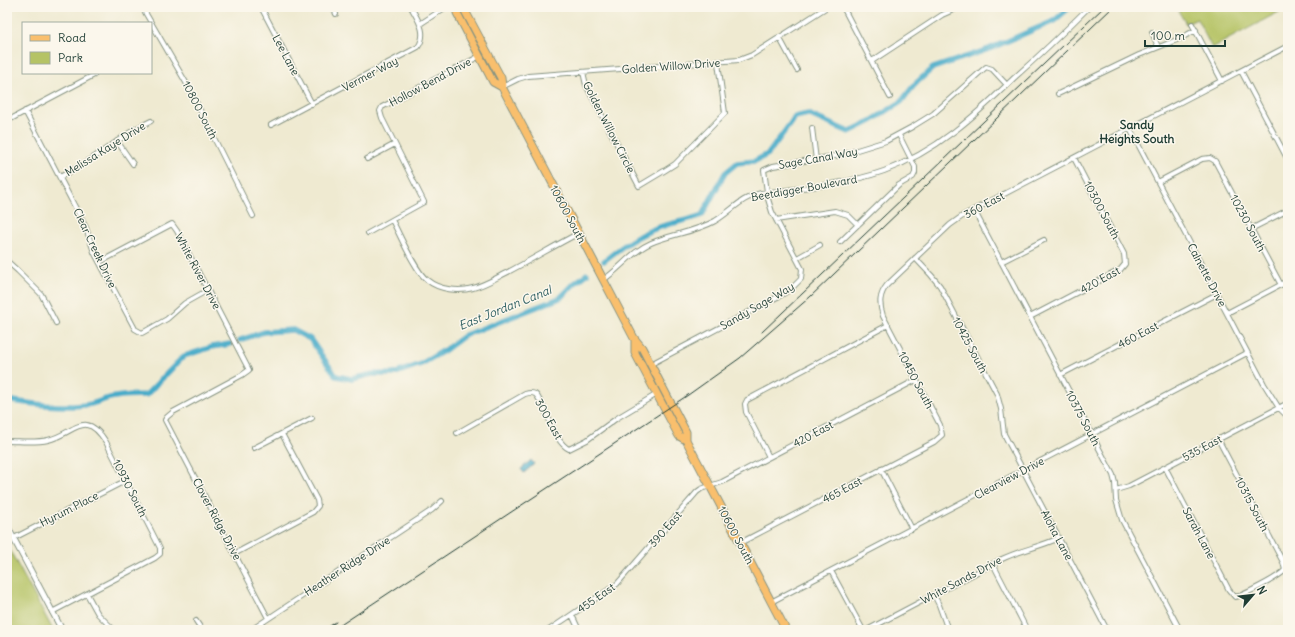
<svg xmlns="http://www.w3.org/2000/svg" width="1295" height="637" viewBox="0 0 1295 637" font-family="Delius,sans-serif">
  <rect width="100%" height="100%" fill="#fbf7ec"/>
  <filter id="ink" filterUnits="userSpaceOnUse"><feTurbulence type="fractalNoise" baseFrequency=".025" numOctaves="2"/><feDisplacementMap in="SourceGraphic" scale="8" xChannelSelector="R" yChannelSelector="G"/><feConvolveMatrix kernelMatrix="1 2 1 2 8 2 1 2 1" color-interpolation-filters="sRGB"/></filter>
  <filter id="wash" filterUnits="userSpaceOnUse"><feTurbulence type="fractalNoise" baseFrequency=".012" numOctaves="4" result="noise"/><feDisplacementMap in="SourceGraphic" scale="16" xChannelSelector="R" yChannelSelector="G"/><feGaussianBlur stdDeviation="0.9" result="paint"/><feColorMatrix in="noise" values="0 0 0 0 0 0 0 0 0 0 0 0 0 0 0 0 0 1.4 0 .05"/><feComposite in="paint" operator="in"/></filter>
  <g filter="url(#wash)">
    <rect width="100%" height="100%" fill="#efead1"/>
    <path fill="#b5c365" stroke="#6a804c" d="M1176 7H1288L1212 48 1197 19 1186 24Z
      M7 545 53 630H7Z"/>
    <path fill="#49acc9" stroke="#34747e" d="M531 460 534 464 524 473 521 469Z"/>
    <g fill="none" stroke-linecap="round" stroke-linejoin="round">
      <path stroke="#49acc9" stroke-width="5.5" d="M604 261C622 246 640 233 663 226 676 222 689 220 702 215L725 173 737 163 755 161 768 154 795 117 808 114 849 132 871 121 901 102 915 84 933 68 989 49 1054 21 1070 7
        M240 340 264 332 293 330 310 339 336 376 352 379 372 374H393L421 364 445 350 465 335 560 298 575 283 587 274
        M7 400C32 404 65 409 91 404 99 402 106 398 115 397 125 395 135 395 146 395L184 356 212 347 230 344"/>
    </g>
  </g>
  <g filter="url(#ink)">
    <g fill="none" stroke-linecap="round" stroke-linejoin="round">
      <defs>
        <path id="minor" d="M142 7 188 86 253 216
          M261 7 312 104
          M333 7 336 14
          M843 7 890 97
          M420 24 446 7
          M1192 24 1222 81
          M1152 32 1158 47
          M779 37 797 70
          M872 61 942 15 960 7
          M1241 71 1288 160
          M583 72 586 85 639 186 664 171 675 164 725 113 718 63
          M502 87 518 79 528 76 739 60 752 55 827 7
          M1058 94 1139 55 1179 39 1196 30
          M25 111 86 228 94 252 135 329 142 333 167 319 185 303 208 290
          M7 121 94 75
          M271 125 418 47C428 33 418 20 411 7
          M812 128 816 160
          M1130 129 1264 384 1279 408 1288 417
          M117 141 133 164
          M367 159 395 144
          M60 177 84 164 135 129 151 121
          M1158 182 1202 159 1210 158 1215 161 1281 285
          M974 210 1113 475 1115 483 1116 500 1122 520 1180 630
          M392 220C400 235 415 271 427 280 439 290 459 292 473 288 485 285 496 278 506 273 531 260 554 246 579 233
          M776 220 835 211 848 215 858 225
          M1251 229 1288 210
          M368 233 424 202 382 118 380 111 382 107 480 56
          M840 242 899 185 913 177 915 173V167L899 135
          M797 258 820 245
          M915 258 931 275 940 286 997 394 1001 409 1004 434 1107 630
          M7 261 18 271 41 294 56 323
          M100 262 172 224 177 231 249 370 242 375 173 412 167 417 165 420 268 618
          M1001 262 1044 240
          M603 280C620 269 632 251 651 243 672 234 695 232 715 221 732 211 740 198 761 193 802 188 844 185 884 171 936 152 975 116 1014 78 1040 55 1065 31 1089 7
          M1227 313 1288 281
          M1030 317 1120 270 1125 264 1124 254 1074 158
          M651 364 783 294 792 288 801 279 802 269 772 212 768 199 764 170 773 166 841 155 886 141 912 127 933 114 986 67 992 69 1007 85
          M1060 375 1217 294
          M457 433 525 394C528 393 532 392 535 394 537 395 539 399 540 401 549 414 555 443 569 449L587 440 617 418 657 394
          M7 441C20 441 35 443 48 440 74 434 85 408 106 442L160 548V554L155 558 52 612
          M254 448 312 418
          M769 457 746 412 745 404 747 400 888 325
          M1165 467 1229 590 1235 597C1243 596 1279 577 1285 570L1283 562 1218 439
          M881 469 912 529
          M1116 490 1129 486 1288 403
          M14 538 125 481
          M740 543 934 442 942 435 940 425 883 316C879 304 879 295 887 285L950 225 964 215 1288 46
          M234 554 313 512 318 506 317 500 282 434
          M993 564 1027 630
          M831 571 863 630
          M87 594 98 614 114 630
          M934 595 939 605 948 630
          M771 602 1247 353
          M572 615 579 630
          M196 621 202 630
          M251 630 432 510 442 501
          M549 630 617 584 697 492 701 489 722 482 916 380
          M867 630 1002 559C1020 550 1040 547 1059 538"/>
        <path id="tertiary" d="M7 526 62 630"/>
        <path id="primary" d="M457 7V13L493 82 502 87
          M463 7 501 78 502 87 634 338 642 348 686 432V440L786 630
          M635 340V353L679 436 686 440"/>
      </defs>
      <use href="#minor" stroke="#879482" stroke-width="6"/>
      <use href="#tertiary" stroke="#879482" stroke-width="7"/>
      <use href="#primary" stroke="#879482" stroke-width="9"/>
      <use href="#minor" stroke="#fff" stroke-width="4"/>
      <use href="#tertiary" stroke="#fff" stroke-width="5"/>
      <use href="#primary" stroke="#f9bf6d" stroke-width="7"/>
      <path stroke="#1f3d34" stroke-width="1" d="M762 332 1104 7
        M324 630 336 622
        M333 630 688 395 740 358 810 297 1113 7"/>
    </g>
  </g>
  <g text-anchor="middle" stroke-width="3" stroke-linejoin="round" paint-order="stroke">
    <g font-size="11" fill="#1f3d34" stroke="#fbf7ec">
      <text transform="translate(286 55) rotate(62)" y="4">Lee Lane</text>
      <text transform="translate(671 66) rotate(-4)" y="4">Golden Willow Drive</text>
      <text transform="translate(370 74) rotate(-28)" y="4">Vermer Way</text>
      <text transform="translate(430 82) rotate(-28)" y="4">Hollow Bend Drive</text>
      <text transform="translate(200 110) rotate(63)" y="4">10800 South</text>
      <text transform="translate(609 127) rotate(63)" y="4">Golden Willow Circle</text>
      <text transform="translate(105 149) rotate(-32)" y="4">Melissa Kaye Drive</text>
      <text transform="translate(818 158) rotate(-10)" y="4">Sage Canal Way</text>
      <text transform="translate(804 188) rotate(-10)" y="4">Beetdigger Boulevard</text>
      <text transform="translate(984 205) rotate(-28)" y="4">360 East</text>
      <text transform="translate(1102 210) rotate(62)" y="4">10300 South</text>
      <text transform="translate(568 214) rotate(62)" y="4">10600 South</text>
      <text transform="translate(1248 223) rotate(62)" y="4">10230 South</text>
      <text transform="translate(95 248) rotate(65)" y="4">Clear Creek Drive</text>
      <text transform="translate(198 271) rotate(62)" y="4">White River Drive</text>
      <text transform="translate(1207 275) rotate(62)" y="4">Calnette Drive</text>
      <text transform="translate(1100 280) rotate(-29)" y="4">420 East</text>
      <text transform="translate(757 306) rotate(-30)" y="4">Sandy Sage Way</text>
      <text transform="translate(1138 335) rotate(-28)" y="4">460 East</text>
      <text transform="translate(970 345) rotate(62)" y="4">10425 South</text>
      <text transform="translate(916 380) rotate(62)" y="4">10450 South</text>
      <text transform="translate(1083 418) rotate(62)" y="4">10375 South</text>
      <text transform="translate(549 419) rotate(61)" y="4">300 East</text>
      <text transform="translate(813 434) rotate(-28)" y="4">420 East</text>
      <text transform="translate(1202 448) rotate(-28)" y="4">535 East</text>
      <text transform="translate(1009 478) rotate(-28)" y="4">Clearview Drive</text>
      <text transform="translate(130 488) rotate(63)" y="4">10930 South</text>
      <text transform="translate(842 490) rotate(-28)" y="4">465 East</text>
      <text transform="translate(1252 504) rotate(62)" y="4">10315 South</text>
      <text transform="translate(69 509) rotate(-27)" y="4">Hyrum Place</text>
      <text transform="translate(217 519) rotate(62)" y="4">Clover Ridge Drive</text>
      <text transform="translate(665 529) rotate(-49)" y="4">390 East</text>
      <text transform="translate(1199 533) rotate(62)" y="4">Sarah Lane</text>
      <text transform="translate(736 535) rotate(62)" y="4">10600 South</text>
      <text transform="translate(1057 535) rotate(62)" y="4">Aloha Lane</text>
      <text transform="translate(347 566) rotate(-33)" y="4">Heather Ridge Drive</text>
      <text transform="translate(961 580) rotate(-28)" y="4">White Sands Drive</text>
      <text transform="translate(596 598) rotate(-35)" y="4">455 East</text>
    </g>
    <g font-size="12" font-weight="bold" fill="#1f3d34" stroke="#fbf7ec">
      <text x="1137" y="129">Sandy<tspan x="1137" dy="14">Heights South</tspan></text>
    </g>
    <g font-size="12" font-style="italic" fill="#2c5e61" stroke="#fbf7ec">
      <text transform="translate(505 308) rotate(-22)" y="4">East Jordan Canal</text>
    </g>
  </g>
  <rect width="1295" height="637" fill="none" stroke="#fbf7ec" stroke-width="24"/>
  <rect x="22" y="22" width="130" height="52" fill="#fbf7ec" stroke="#a3ada2"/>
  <rect x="30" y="35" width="20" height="6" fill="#f9bf6d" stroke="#a3ada2"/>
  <text x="58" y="42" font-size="12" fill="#1f3d34">Road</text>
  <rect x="30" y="52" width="20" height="12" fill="#b5c365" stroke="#a3ada2"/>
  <text x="58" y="62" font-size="12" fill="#1f3d34">Park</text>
  <g transform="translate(1253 595) rotate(62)" stroke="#fbf7ec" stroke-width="3" paint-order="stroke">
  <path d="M0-3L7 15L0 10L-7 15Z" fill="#1f3d34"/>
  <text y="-6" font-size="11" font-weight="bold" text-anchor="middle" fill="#1f3d34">N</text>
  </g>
  <path d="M1145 40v6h80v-6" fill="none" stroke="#1f3d34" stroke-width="2"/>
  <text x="1151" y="40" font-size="12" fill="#1f3d34" stroke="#fbf7ec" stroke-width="3" paint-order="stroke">100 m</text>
</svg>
